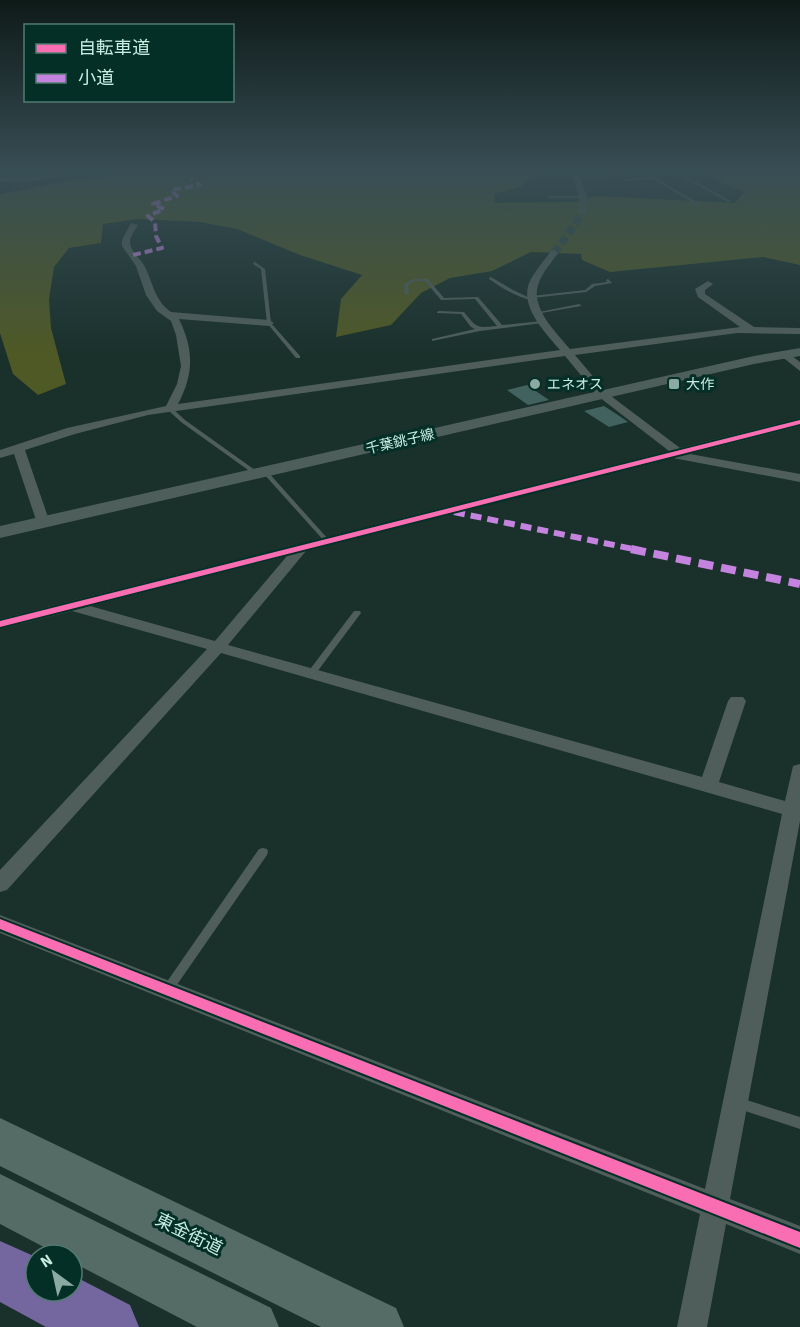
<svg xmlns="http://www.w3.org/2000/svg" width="800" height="1327" viewBox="0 0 800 1327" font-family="'Source Sans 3','Noto Sans JP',sans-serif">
  <rect width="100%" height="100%" fill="#19302b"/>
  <path fill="#4f5925" d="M285 170H520L533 174 522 186 494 194 495 203 575 202 596 196 735 203 744 192 711 178 700 170H800V265L763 257 610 272 582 260 581 254 531 252 492 271 450 278 421 293 391 325 336 337 341 299 362 275 300 255 237 229 200 222 138 219 103 224 101 243 69 248 54 267 49 299 51 328 66 384 38 395 13 374 0 333V194L73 180 132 174H281Z"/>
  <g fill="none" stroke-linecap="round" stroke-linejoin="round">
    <path fill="#74669f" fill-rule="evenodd" d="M0 1241 36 1257V1291H72V1275L130 1305 139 1327H46L0 1302Z"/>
  </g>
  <path fill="#426260" d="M527 385 549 400 528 405 507 390Z
    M604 406 618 415 628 422 609 427 584 411Z"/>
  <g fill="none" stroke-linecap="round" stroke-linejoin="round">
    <path stroke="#334c46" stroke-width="8" stroke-dasharray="8 4" stroke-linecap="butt" d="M554 253 583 213"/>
    <path fill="#4f5e5a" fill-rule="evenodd" d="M675 170 731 201 728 202 674 172 649 174 700 204V206H698L653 179 624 181 622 180 650 177 645 174 577 179 575 178Z
      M549 196H583L585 197 583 198H548Z
      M255 262 265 269 271 323 300 356V358H296L267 323 261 269 253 264V263Z
      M491 277 513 290 530 298V296H532L585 290 592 284 607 282 606 280 608 279 612 283 595 286 586 292 532 298 535 300 533 301C517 297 503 289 489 279V278Z
      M414 279H428L444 298 478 297 502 325 542 321 544 322 542 323 480 331 432 341V339L475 329 471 327 461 314 437 313V312L439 311 464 312C477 328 476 328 497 326L475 299 441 300 425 281H415L408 285 409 294 405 295 404 284Z
      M579 304 581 305V306L536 314 534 313Z
      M168 408H172L185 420 259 473V475H255L181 422 168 410Z
      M265 470 267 471 329 540 331 541 329 542H325L263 473V471Z
      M354 611H360L361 613 314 676H308L307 674 308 672Z
      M263 848 267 849 268 852 267 855 172 992 168 994 164 992 162 989 164 986 259 849Z
      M737 1097 800 1117V1129L733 1107 731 1103 733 1099Z"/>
    <path fill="#4f5e5a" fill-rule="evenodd" d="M74 170H88L35 181 0 182V178L35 177Z
      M209 170H216L211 177H205Z
      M571 170H577L587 197 586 215 579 213V197Z
      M131 223 138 225C135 230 130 237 130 242 130 251 141 259 145 267 153 283 155 301 171 312L269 320 274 323 269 326 179 319C194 350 194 374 178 404L560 350C546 333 520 308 529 283 534 272 544 261 551 251L554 250 558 253C552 262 541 274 538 285 531 309 556 332 570 349L740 327 698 297 695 289 708 281 713 284 705 290V294L754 327 800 328V334L737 333 575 355 607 393 680 448 800 418V426L690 454 800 474V482L673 458 306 551 228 645 702 777 728 701 731 697H743L746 701 719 782 785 801 793 766 800 764V821L730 1199 800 1226V1254L726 1224 707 1327H677L700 1214 0 933V915L705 1189 782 814 221 653 7 890 0 892V870L207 649 72 611 0 629V619L669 451 599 397 565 356 148 415 75 434 25 450 50 523 43 527 38 526 14 454 0 458V450L67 428 166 406 177 384 181 366 176 335 171 321 157 311 146 295 136 266 122 246V240ZM287 556 215 641 90 606Z
      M785 351 800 362V371L781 356V352Z"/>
    <path fill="#4e5f5b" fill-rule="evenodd" d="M800 348V356L754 364 0 538V526L754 356Z"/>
    <path fill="#546b66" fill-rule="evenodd" d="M0 1118 396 1308 404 1327H321L0 1166Z
      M0 1174 271 1308 279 1327H197L72 1262V1255H59L0 1224Z"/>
    <path stroke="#c483df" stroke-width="4" stroke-dasharray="8 4" stroke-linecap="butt" d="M133 255 162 248 156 236 155 222 148 216 164 209 153 204 177 196 171 190 200 185 191 179"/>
    <path stroke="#c483df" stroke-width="6" stroke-dasharray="11 6" stroke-linecap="butt" d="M454 512 638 550"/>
    <path stroke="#c483df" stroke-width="8" stroke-dasharray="15 8" stroke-linecap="butt" d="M631 549 800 584"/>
    <defs>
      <path id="cycleway" d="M800 420V424L0 627V621Z
        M0 919 800 1232V1248L0 929Z"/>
    </defs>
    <use href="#cycleway" stroke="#042f26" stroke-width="4"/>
    <use href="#cycleway" fill="#f96db3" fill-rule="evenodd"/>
  </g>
  <linearGradient id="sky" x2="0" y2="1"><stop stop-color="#0e1a18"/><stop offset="0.48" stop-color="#384e55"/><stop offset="1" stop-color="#384e55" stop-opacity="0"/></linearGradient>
  <rect width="800" height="356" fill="url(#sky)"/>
  <g fill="#8baba2" stroke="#042f26" stroke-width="2">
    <circle cx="535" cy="384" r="6"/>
    <rect x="668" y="378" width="12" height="12" rx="3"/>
  </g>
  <g text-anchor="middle" stroke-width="6" stroke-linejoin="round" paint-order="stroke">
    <g font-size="14" fill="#c8ede2" stroke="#042f26" text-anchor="start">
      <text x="547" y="389">エネオス</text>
      <text x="686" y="389">大作</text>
    </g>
    <g font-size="14" fill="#c8ede2" stroke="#042f26">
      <text transform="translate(400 441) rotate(-13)" y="5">千葉銚子線</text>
    </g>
    <g font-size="18" fill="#c8ede2" stroke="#042f26">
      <text transform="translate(189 1234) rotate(26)" y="6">東金街道</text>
    </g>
  </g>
  <rect x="24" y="24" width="210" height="78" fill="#042f26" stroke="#527b71" stroke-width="1.5"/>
  <rect x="36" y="44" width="30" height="9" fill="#f96db3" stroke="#527b71" stroke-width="1.5"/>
  <text x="78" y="54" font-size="18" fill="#c8ede2">自転車道</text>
  <rect x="36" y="74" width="30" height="9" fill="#c483df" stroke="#527b71" stroke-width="1.5"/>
  <text x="78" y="84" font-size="18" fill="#c8ede2">小道</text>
  <g transform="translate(54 1273) rotate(327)"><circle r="28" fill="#042f26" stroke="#527b71" stroke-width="1.5"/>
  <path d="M0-4.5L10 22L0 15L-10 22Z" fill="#8baba2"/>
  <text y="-9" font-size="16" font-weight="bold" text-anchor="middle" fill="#c8ede2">N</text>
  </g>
</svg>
